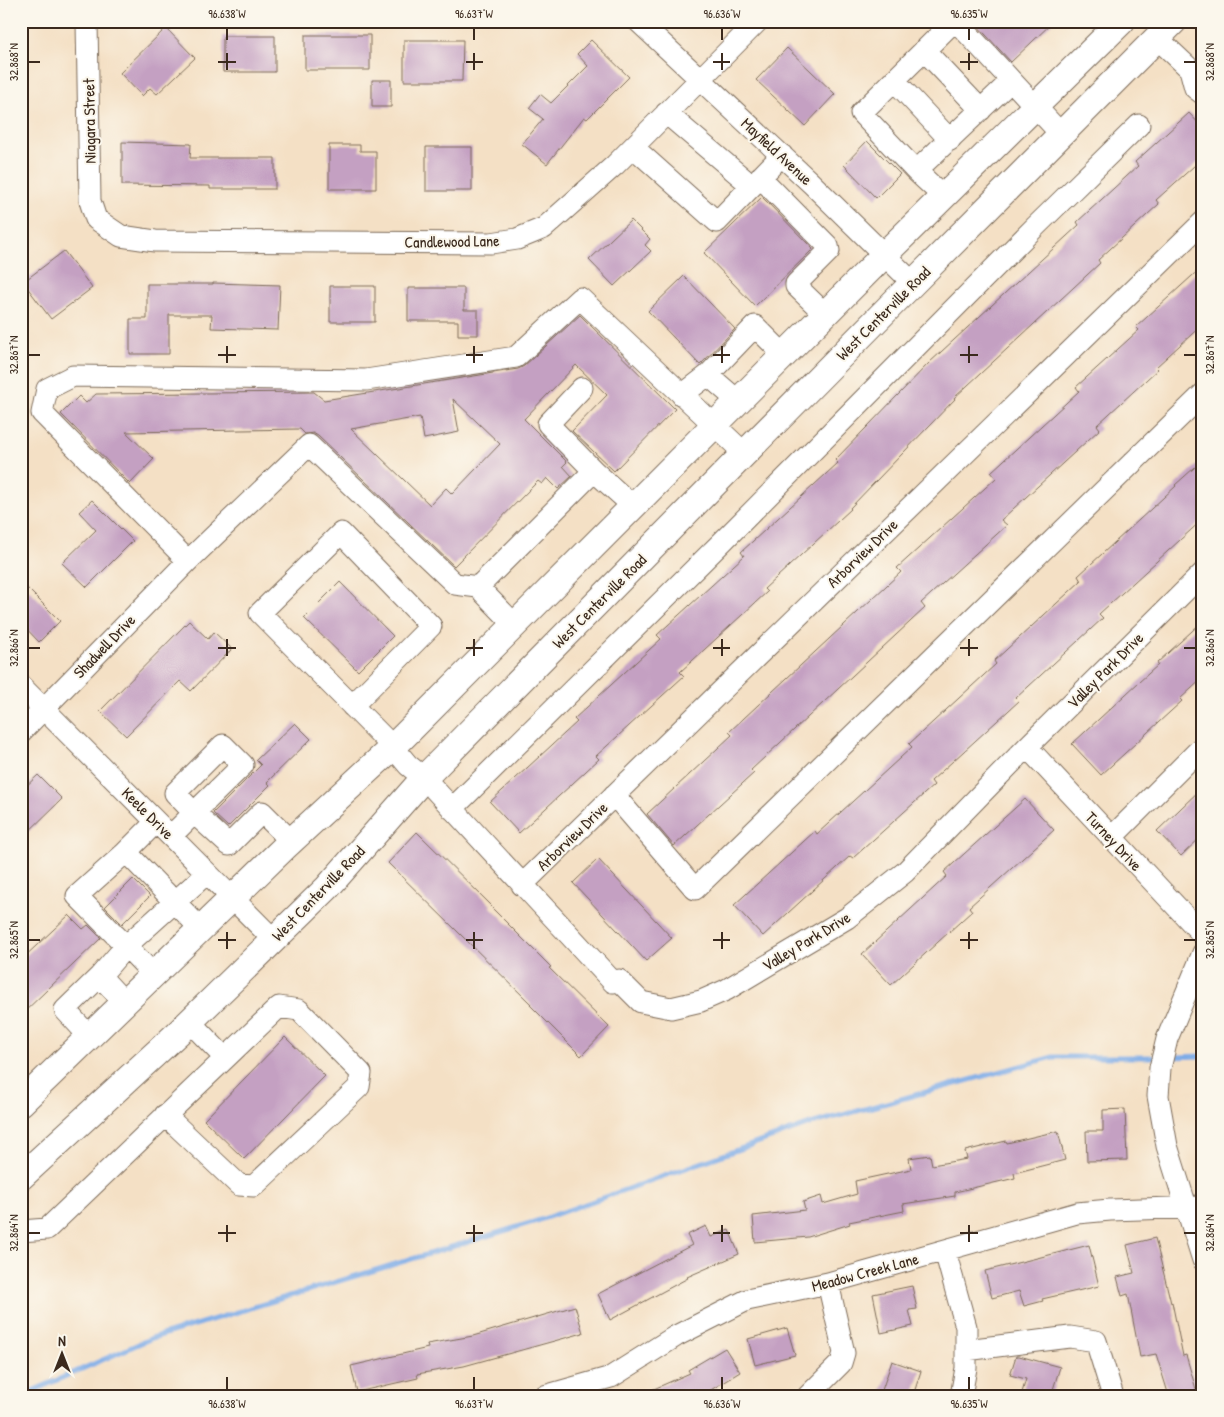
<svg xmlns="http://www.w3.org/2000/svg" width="1224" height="1417" viewBox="0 0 1224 1417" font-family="'Patrick Hand',sans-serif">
  <rect width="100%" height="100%" fill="#fbf7ec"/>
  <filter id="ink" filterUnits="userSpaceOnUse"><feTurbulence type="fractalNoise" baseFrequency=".02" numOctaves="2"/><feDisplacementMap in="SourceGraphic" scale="10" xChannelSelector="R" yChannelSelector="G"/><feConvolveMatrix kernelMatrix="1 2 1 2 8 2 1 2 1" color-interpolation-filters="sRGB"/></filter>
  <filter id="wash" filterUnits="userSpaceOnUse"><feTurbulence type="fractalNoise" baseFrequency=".0096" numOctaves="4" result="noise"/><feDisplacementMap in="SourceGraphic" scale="20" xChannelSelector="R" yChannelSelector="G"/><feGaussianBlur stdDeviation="1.12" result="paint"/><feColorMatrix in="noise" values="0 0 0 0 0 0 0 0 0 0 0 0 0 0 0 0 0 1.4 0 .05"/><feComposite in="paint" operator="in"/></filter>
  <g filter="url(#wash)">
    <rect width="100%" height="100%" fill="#f4e0c5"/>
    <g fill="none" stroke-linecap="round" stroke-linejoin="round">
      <path stroke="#7dabe7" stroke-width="5" d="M1169 1057 1203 1056
        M21 1396 152 1338 540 1220 810 1124 1053 1057H1158"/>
    </g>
    <g id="blocks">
      <path fill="#c4a0c2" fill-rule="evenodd" d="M973 21H1054L1011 62Z
        M166 28 195 58 157 94 150 88 142 96 120 73Z
        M305 35H370V70H305Z
        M223 36H275V72H223Z
        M404 40H463L462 81H404Z
        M591 40 629 77 587 119 584 117 547 164 522 144 543 119 529 108 540 94 551 103 588 66 577 54Z
        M787 48 835 94 805 126 756 80Z
        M372 80H391V107H372Z
        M1189 113 1203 128V158L1156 200 1159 204 1098 260 1100 263 954 398 955 399 850 508 851 509 764 589 767 592 680 672 684 676 596 756 599 759 519 833 490 802 577 722 574 719 661 639 657 635 744 556 741 552 838 463 835 460 929 363 1079 225 1077 222 1138 166 1135 162Z
        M867 141 900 174 876 198 844 165Z
        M122 142 191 144 190 158H275V189H210V186L122 185Z
        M329 145H360V151H376V189H329Z
        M426 147H472V191H426Z
        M762 197 813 249 755 306 704 253Z
        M631 220 650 239 645 245 651 251 614 286 589 260Z
        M64 251 92 288 51 319 23 282Z
        M1203 266V324L1156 367 1158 369 1097 425 1100 429 1001 520 1007 525 921 603 925 608 751 770 754 773 674 846 647 814 732 735 729 732 901 572 897 568 996 478 991 472 1079 391 1076 387 1139 330 1136 327Z
        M684 276 735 329 700 365 648 311Z
        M213 283 280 285 278 330 211 328 212 315H169V354H130V319H147V284H213Z
        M330 286H375V322H330Z
        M408 288H464V310H478V335H458V321H408Z
        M580 315 675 409 614 471 572 431 607 395 576 365 524 419 567 462 563 466 572 476 558 489 547 478 542 484 538 481 454 566 318 436 313 433 305 434 300 429 126 432 154 459 130 484 61 414 79 396 86 403 96 394 314 392 324 400 518 369 524 366ZM453 399 500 444 452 494 446 488 430 505 351 429 420 417 424 439 459 432Z
        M1203 460V519L1099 614 1103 618 1016 698 1019 701 931 781 934 785 853 858 850 856 763 936 734 905 815 831 817 834 912 747 909 744 996 664 994 661 1081 581 1078 576 1176 486 1175 485Z
        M92 500 133 541 87 587 62 563 96 530 79 512Z
        M21 582 60 621 39 642 21 623Z
        M340 582 393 636 358 671 304 618Z
        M189 621 208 639 214 632 232 649 191 691 180 681 126 736 100 711Z
        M1203 621V678L1180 699 1182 701 1101 775 1072 744 1139 682 1158 665 1157 663Z
        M295 723 311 739 267 782 270 785 228 827 213 813 261 765 256 760Z
        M38 775 62 799 21 839V791Z
        M1203 787V835L1181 856 1157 831Z
        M1025 799 1054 830 969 907 972 911 891 985 862 954 947 876 944 872Z
        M417 832 491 905 490 906 551 967 549 968 609 1027 581 1056 530 1005 531 1004 388 863Z
        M598 859 672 938 646 961 573 883Z
        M133 879 150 896 122 924 105 907Z
        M69 915 83 929 88 925 101 938 21 1015V960Z
        M285 1037 325 1076 244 1159 204 1120Z
        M1125 1109 1127 1160 1087 1161 1086 1131H1103V1110Z
        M1058 1131 1065 1160 1014 1173 1015 1178 955 1192V1196L903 1204 904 1211 849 1222 850 1224 808 1237 755 1242 753 1216 805 1210 803 1202 821 1196 823 1204 857 1194 855 1181 911 1169 909 1158 930 1155 932 1165 967 1159 965 1151 1006 1141 1007 1143Z
        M706 1226 711 1237 729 1230 739 1254 687 1277 688 1278 610 1320 598 1294 692 1245 687 1235Z
        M1155 1238 1171 1303 1172 1302 1183 1356 1186 1355 1198 1396H1169L1156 1354 1140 1357 1128 1294 1122 1296 1117 1277 1134 1273 1127 1245Z
        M1089 1245 1099 1286 1042 1299 1043 1301 1024 1306 1019 1291 992 1298 985 1271Z
        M912 1286 917 1309 909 1310 913 1326 881 1333 873 1294Z
        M575 1306 583 1333 464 1366 417 1374 418 1378 357 1392 351 1366 428 1348 427 1344 473 1336Z
        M787 1328 795 1355 755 1365 748 1339Z
        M725 1348 740 1372 701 1396H638L690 1373 688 1370Z
        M1016 1356H1019L1060 1367 1051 1396H1021L1026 1379 1010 1375Z
        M892 1361 921 1371 913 1396H880Z"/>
    </g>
  </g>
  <g filter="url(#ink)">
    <use href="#blocks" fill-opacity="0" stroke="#7c6a58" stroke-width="1"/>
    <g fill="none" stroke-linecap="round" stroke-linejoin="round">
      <defs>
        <path id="minor" d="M87 21 90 201 96 219 121 236 155 241 491 243 517 239 544 228 615 165 758 21
          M638 21 811 183 913 283
          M956 21 1061 134
          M1157 38 1190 69 1195 88 1203 94
          M924 50 981 110
          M894 80 950 140
          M666 113 752 186
          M633 147 717 222 782 155
          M916 171 1011 81
          M760 177 828 246 829 251 796 284V286L825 314
          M943 196 916 171 861 113 954 21
          M708 375 755 326 784 355
          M682 395 708 375 738 401
          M594 471 633 506
          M188 561 42 413 47 389 73 376 366 380 516 357 580 298 744 453
          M478 587 515 625
          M21 686 274 940
          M352 706 431 626 341 533 260 613 393 747 408 765 424 778 613 982 619 980 641 1002 671 1008 701 1001 726 990 847 918 905 872 1027 747 1203 573
          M21 732 188 561 309 445 455 584 478 587 594 471 548 424 582 388
          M223 745 243 765 194 813 175 793Z
          M1027 747 1203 935
          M614 795 695 889 1203 394
          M452 809 723 541 1036 226 1139 125
          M156 822 126 852 201 929
          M171 836 194 813 229 845 262 812 291 841
          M1111 838 1203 746
          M522 885 1203 222
          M1203 953 1167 1039 1160 1068 1158 1096 1167 1146 1203 1260
          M154 975 126 946 207 873
          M100 976 126 946 77 896 126 852
          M190 1022 225 1058
          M90 1037 65 1010 100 976 125 1003
          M21 1231 47 1229 279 1007 299 1010 361 1073 359 1087 254 1186 239 1185 165 1115
          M945 1251 966 1327V1368L961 1396
          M966 1350 1070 1337 1096 1341 1113 1396
          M544 1396 611 1377 676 1336 747 1300 828 1283 1077 1213 1110 1210 1203 1207
          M808 1396 841 1363 844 1353 828 1283"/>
        <path id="major" d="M21 1103 286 846 393 747 885 254 1122 21
          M21 1177 178 1033 327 888 424 778 913 283 1174 21"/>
      </defs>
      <use href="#minor" stroke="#7c6a58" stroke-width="23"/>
      <use href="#major" stroke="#7c6a58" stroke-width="28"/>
      <use href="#minor" stroke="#fff" stroke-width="21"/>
      <use href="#major" stroke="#fff" stroke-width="26"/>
    </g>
  </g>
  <path fill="none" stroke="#3b2a1e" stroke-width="2" d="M227 28V40M474 28V40M722 28V40M969 28V40M227 53V70M474 53V70M722 53V70M969 53V70M28 62H40M218 62H236M466 62H483M713 62H730M960 62H978M1184 62H1196M227 346V363M474 346V363M722 346V363M969 346V363M28 355H40M218 355H236M466 355H483M713 355H730M960 355H978M1184 355H1196M227 639V656M474 639V656M722 639V656M969 639V656M28 648H40M218 648H236M466 648H483M713 648H730M960 648H978M1184 648H1196M227 932V949M474 932V949M722 932V949M969 932V949M28 940H40M218 940H236M466 940H483M713 940H730M960 940H978M1184 940H1196M227 1225V1242M474 1225V1242M722 1225V1242M969 1225V1242M28 1233H40M218 1233H236M466 1233H483M713 1233H730M960 1233H978M1184 1233H1196M227 1377V1390M474 1377V1390M722 1377V1390M969 1377V1390"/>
  <g text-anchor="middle" stroke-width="4" stroke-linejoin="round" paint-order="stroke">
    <g font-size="16" fill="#3b2a1e" stroke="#fbf7ec">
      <text transform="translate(89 121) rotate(-91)" y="6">Niagara Street</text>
      <text transform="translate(777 151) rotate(43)" y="6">Mayfield Avenue</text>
      <text transform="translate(452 241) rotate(-1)" y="6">Candlewood Lane</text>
      <text transform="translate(883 313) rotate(-45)" y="6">West Centerville Road</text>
      <text transform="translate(862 553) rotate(-44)" y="6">Arborview Drive</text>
      <text transform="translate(599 601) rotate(-45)" y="6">West Centerville Road</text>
      <text transform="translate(104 646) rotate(-46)" y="6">Shadwell Drive</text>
      <text transform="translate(1105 670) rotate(-45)" y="6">Valley Park Drive</text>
      <text transform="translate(148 813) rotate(45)" y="6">Keele Drive</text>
      <text transform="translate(572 836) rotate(-44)" y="6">Arborview Drive</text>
      <text transform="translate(1114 841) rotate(47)" y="6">Turney Drive</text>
      <text transform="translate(318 893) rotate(-46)" y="6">West Centerville Road</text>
      <text transform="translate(806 941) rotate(-31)" y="6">Valley Park Drive</text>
      <text transform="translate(865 1272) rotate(-15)" y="6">Meadow Creek Lane</text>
    </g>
  </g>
  <rect width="1224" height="1417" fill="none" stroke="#fbf7ec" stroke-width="55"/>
  <g transform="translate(62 1354)" stroke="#fbf7ec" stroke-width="4" paint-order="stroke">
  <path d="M0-4L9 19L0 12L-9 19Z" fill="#3b2a1e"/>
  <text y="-8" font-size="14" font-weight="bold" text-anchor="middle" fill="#3b2a1e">N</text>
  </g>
  <rect x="28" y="28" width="1168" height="1362" fill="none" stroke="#3b2a1e" stroke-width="2"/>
  <g font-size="12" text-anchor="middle" fill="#3b2a1e">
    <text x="227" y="18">96.638°W</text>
    <text x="474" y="18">96.637°W</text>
    <text x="722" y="18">96.636°W</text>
    <text x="969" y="18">96.635°W</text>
    <text transform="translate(14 62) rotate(-90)" y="4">32.868°N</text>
    <text transform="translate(1210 62) rotate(-90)" y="4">32.868°N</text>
    <text transform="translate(14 355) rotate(-90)" y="4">32.867°N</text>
    <text transform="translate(1210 355) rotate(-90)" y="4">32.867°N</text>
    <text transform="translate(14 648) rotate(-90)" y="4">32.866°N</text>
    <text transform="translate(1210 648) rotate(-90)" y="4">32.866°N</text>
    <text transform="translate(14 940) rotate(-90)" y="4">32.865°N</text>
    <text transform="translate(1210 940) rotate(-90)" y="4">32.865°N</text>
    <text transform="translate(14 1233) rotate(-90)" y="4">32.864°N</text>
    <text transform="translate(1210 1233) rotate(-90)" y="4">32.864°N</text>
    <text x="227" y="1408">96.638°W</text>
    <text x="474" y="1408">96.637°W</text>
    <text x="722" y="1408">96.636°W</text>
    <text x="969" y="1408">96.635°W</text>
  </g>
</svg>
